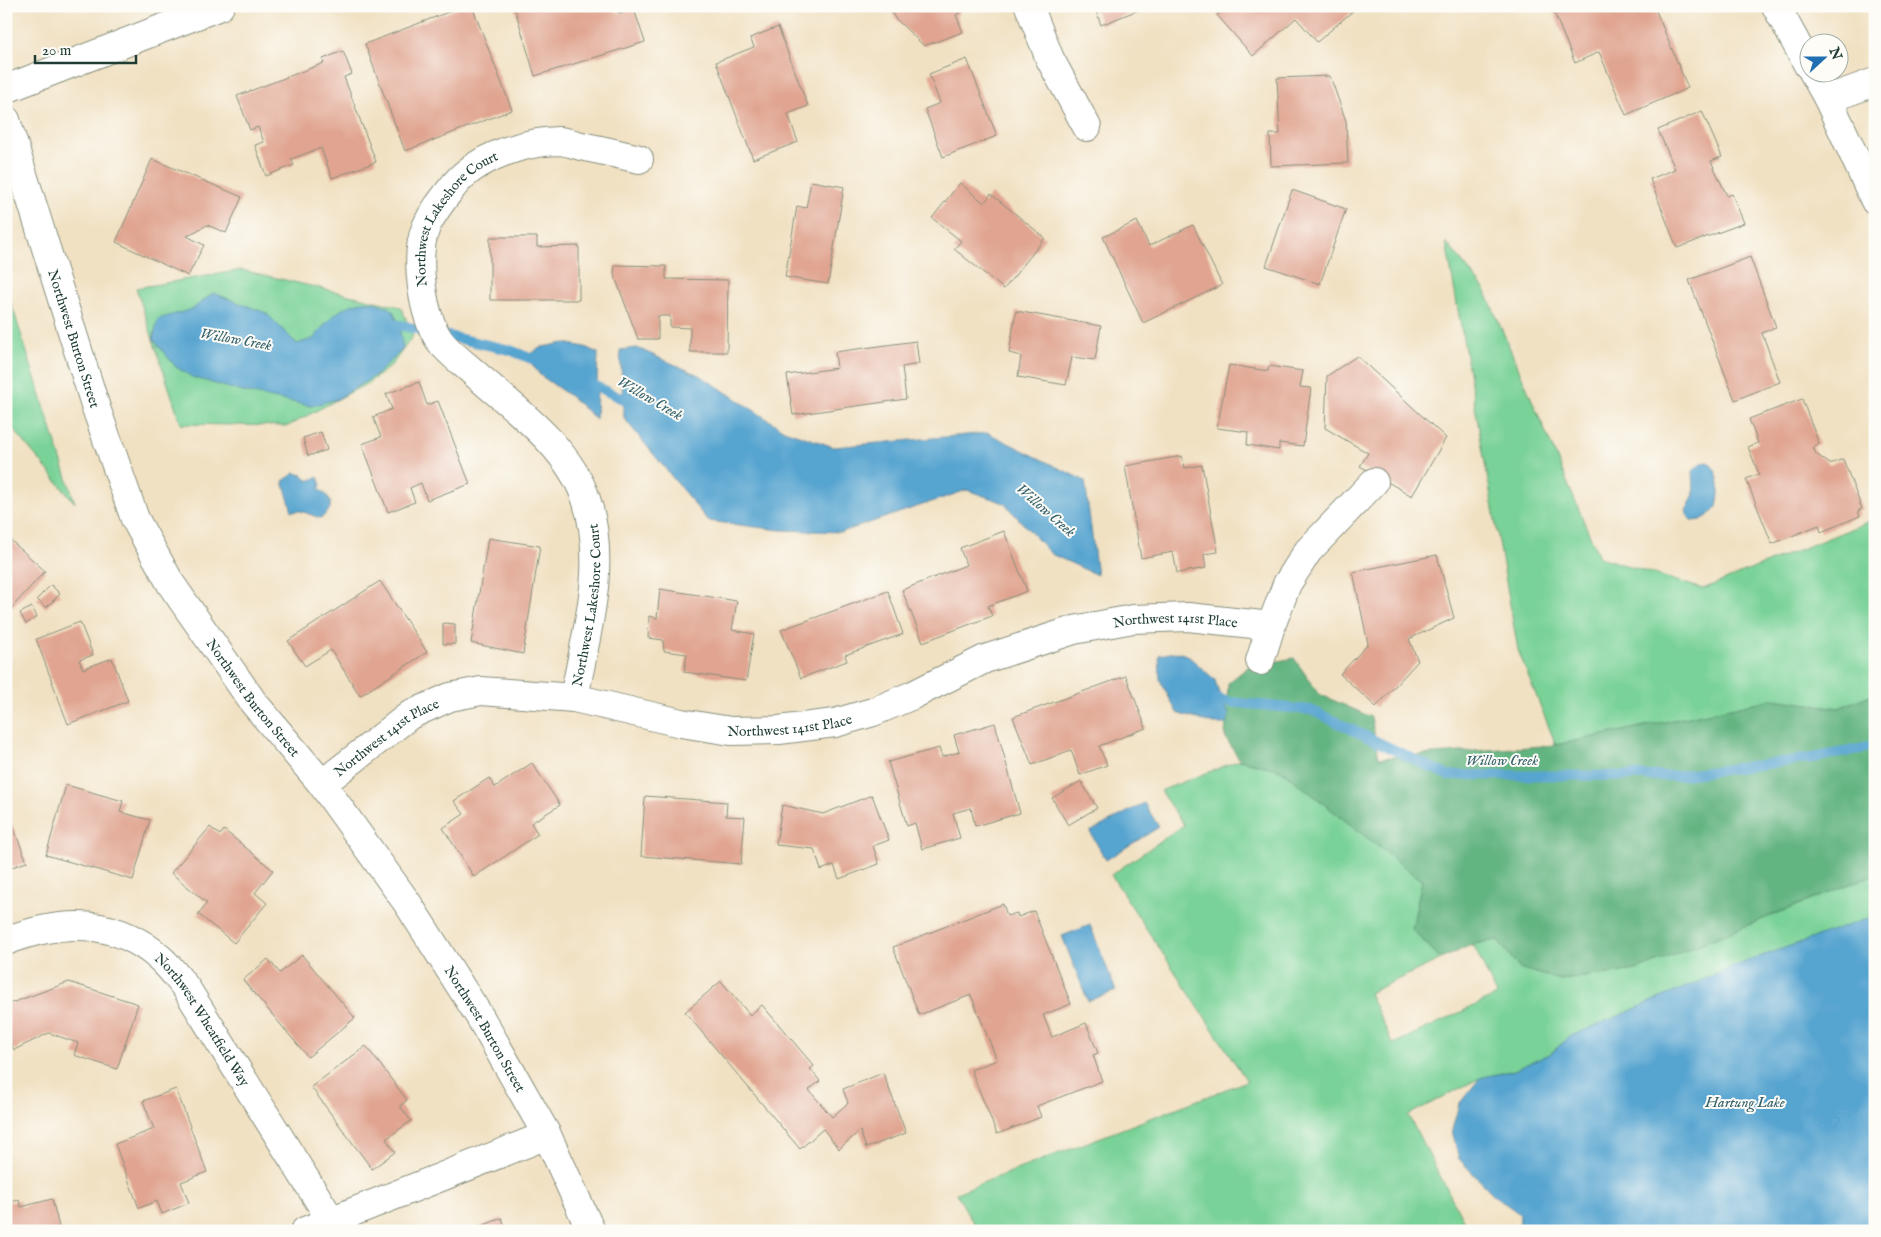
<svg xmlns="http://www.w3.org/2000/svg" width="1881" height="1237" viewBox="0 0 1881 1237" font-family="'IM FELL English',serif">
  <rect width="100%" height="100%" fill="#fdfcf7"/>
  <filter id="ink" filterUnits="userSpaceOnUse"><feTurbulence type="fractalNoise" baseFrequency=".02" numOctaves="2"/><feDisplacementMap in="SourceGraphic" scale="10" xChannelSelector="R" yChannelSelector="G"/><feConvolveMatrix kernelMatrix="1 2 1 2 8 2 1 2 1" color-interpolation-filters="sRGB"/></filter>
  <filter id="wash" filterUnits="userSpaceOnUse"><feTurbulence type="fractalNoise" baseFrequency=".0096" numOctaves="4" result="noise"/><feDisplacementMap in="SourceGraphic" scale="20" xChannelSelector="R" yChannelSelector="G"/><feGaussianBlur stdDeviation="1.12" result="paint"/><feColorMatrix in="noise" values="0 0 0 0 0 0 0 0 0 0 0 0 0 0 0 0 0 1.4 0 .05"/><feComposite in="paint" operator="in"/></filter>
  <g filter="url(#wash)">
    <rect width="100%" height="100%" fill="#f1e1c3"/>
    <path fill="#79d297" stroke="#4c8866" d="M1446 242 1485 290 1599 557 1703 589 1875 519V693L1839 708 1773 699 1556 745 1518 650Z
      M242 270 401 307 413 336 391 366 368 383 288 426 181 424 136 288Z
      M6 287 75 503 6 420Z
      M1240 760 1281 770 1422 881 1412 929 1441 959 1369 993 1393 1044 1497 995 1473 944 1498 940 1519 968 1561 980 1636 970 1875 874V917L1571 1036 1550 1054 1515 1070 1480 1078 1408 1115 1469 1231H978L956 1193 1247 1081 1111 875 1184 825 1160 791Z"/>
    <path fill="#62b480" stroke="#40785a" d="M1294 658 1319 694 1371 717 1379 758 1556 745 1773 699 1839 708 1875 693V874L1636 970 1561 980 1519 968 1498 940 1473 944 1441 959 1412 929 1422 881 1281 770 1240 760 1225 737 1228 683 1248 667Z"/>
    <path fill="#57a4d0" stroke="#3b7082" d="M213 293 266 313 297 344 315 338C327 319 346 300 371 302 378 302 387 307 393 310L399 325 403 349 376 375 337 399 311 406 243 392 192 377 176 367 153 339 158 319 193 309Z
      M564 343 585 347 598 353 596 419 571 397 540 375 526 356 542 347Z
      M637 348 701 376 784 430 834 447 988 433 1085 481 1097 575 1051 554 1004 503 967 490 842 532 780 530 708 521 624 418 620 350Z
      M1708 462C1722 474 1720 491 1717 507 1709 517 1691 530 1686 511L1694 494 1693 471 1702 463Z
      M295 473 303 475 308 481 318 477 321 485 319 489C332 497 336 509 320 518L301 511H292L283 481Z
      M1176 652 1187 655 1215 680 1221 700 1229 714 1227 724H1214L1177 713 1160 680 1159 655Z
      M1144 803 1159 827 1106 860 1090 832Z
      M1875 916V1231H1519L1520 1214 1496 1197 1459 1159 1452 1130 1459 1104 1480 1078 1515 1070 1550 1054 1571 1036 1745 962Z
      M1090 925 1116 991 1088 1001 1062 936Z"/>
    <g fill="none" stroke-linecap="round" stroke-linejoin="round">
      <path stroke="#57a4d0" stroke-width="10" d="M387 330 399 325 510 350 537 361
        M585 381 633 404
        M1209 695 1228 702 1311 710 1447 775 1677 776 1813 758 1875 746"/>
    </g>
    <g id="blocks">
      <path fill="#e0a490" d="M464 6H472L512 110 405 151 365 44Z
        M514 6H609L619 13 634 9 645 42 535 76Z
        M890 6H958L960 13 956 15 963 32 924 46 894 17Z
        M1094 6H1148L1101 25Z
        M1227 6H1351L1354 10 1317 42 1296 18 1253 56 1217 15Z
        M1563 6H1654L1688 88 1626 115 1599 52 1575 63 1553 10Z
        M778 27 808 106 788 114 798 142 753 159 716 62 754 47 750 38Z
        M343 51 352 74 344 77 376 162 332 178 321 148 291 159 294 165 266 176 255 145 264 142 258 127 250 130 237 96 324 63 323 59Z
        M967 59 997 136 943 157 925 109 940 103 929 74Z
        M1330 76 1346 121 1348 163 1271 166 1270 134H1280L1277 78Z
        M1702 111 1722 157 1711 161 1727 196 1732 194 1744 223 1677 248 1650 179 1675 169 1658 130Z
        M152 159 242 197 226 233 207 225 187 236 204 245 188 276 116 242Z
        M811 181 844 187 828 284 785 277 797 206 806 208Z
        M960 183 984 203 991 194 1045 238 1004 289 954 249 961 241 932 218Z
        M1292 190 1346 209 1320 284 1266 266Z
        M1137 221 1149 246 1193 225 1222 285 1143 323 1103 237Z
        M490 237H537V247L579 246V300H490Z
        M1750 257 1776 327 1762 333 1780 382 1735 400 1689 280Z
        M615 265 666 266V279L728 280 727 352H690V328L670 327V316H658V339H638L614 274Z
        M1016 311 1101 326 1095 360 1072 357 1066 385 1018 377 1021 356 1009 353Z
        M916 341 919 364 902 367 906 399 793 415 787 375 837 368 835 352Z
        M1357 356 1446 438 1412 496 1360 466 1368 453 1325 428 1327 376Z
        M1229 365 1268 371 1269 366 1303 371 1300 387 1311 388 1303 446 1279 443V450L1247 445 1248 432 1217 428Z
        M419 382 427 405 438 401 470 484 427 500 421 483 410 488 415 502 388 512 362 444 381 437 373 417 392 409 386 394Z
        M1802 399 1819 444 1813 447 1816 454 1830 464 1843 459 1862 509 1858 511 1860 516 1821 532 1819 525 1772 544 1746 479 1759 474 1748 447 1758 443 1749 419Z
        M321 432 327 450 308 456 303 438Z
        M1182 456 1185 468 1202 465 1218 552 1204 554 1206 568 1177 573 1173 552 1141 558 1125 466Z
        M1004 531 1027 591 988 606 992 616 923 642 902 590 966 565 960 548Z
        M6 536 45 571 6 614Z
        M488 538 540 546 523 654 471 643Z
        M1437 555 1454 618 1409 639 1418 661 1376 707 1340 674 1368 644 1353 572Z
        M380 581 427 652 360 696 331 650 305 666 288 641Z
        M51 585 60 594 46 608 37 599Z
        M660 589 737 601 732 630 754 634 746 681 684 672 687 654 664 651 663 640 648 638 649 616 657 618Z
        M888 591 903 634 845 655 847 661 801 678 781 630Z
        M32 607 37 617 26 624 20 613Z
        M80 622 93 655 79 660 83 669 112 658 128 701 68 724 36 639Z
        M443 623 455 624V644H443Z
        M1126 676 1146 728 1099 746 1107 765 1080 775 1071 750 1032 765 1013 717Z
        M995 723 1020 813 975 826 971 808 953 813 960 838 922 849 915 823 907 826 888 762 939 748 942 757 959 752 954 735Z
        M532 763 560 805 531 823 538 834 474 877 443 828 464 814 454 801 489 778 495 787Z
        M1081 781 1097 808 1068 825 1052 798Z
        M66 785 123 801 120 812 150 820 133 880 46 855Z
        M872 795 889 840 873 846 879 864 839 879 834 865 821 870 814 849 776 845 782 805 823 814Z
        M645 796 727 802 726 816 745 817 741 864 641 856Z
        M12 824 27 862 6 869V827Z
        M210 827 220 835 224 830 273 870 255 893 267 903 234 943 198 914 207 903 171 873Z
        M1003 904 1007 916 1017 913 1018 917 1034 911 1071 1004 1043 1015 1052 1037 1086 1023 1098 1053 1093 1055 1102 1081 1037 1106 1041 1117 997 1134 971 1070 997 1060 971 995 919 1015 893 947Z
        M302 955 355 1018 308 1057 243 980 268 959 280 973Z
        M721 981 750 1015 762 1005 814 1066 810 1069 820 1081 809 1090 832 1117 848 1103 843 1089 883 1073 906 1133 866 1148 860 1131 839 1149 823 1129 800 1149 685 1012Z
        M69 982 138 1004 117 1069 74 1055 78 1043 49 1033 14 1050 6 1033V1005Z
        M366 1046 407 1100 400 1106 411 1121 386 1139 395 1152 372 1169 311 1087Z
        M176 1089 207 1172 181 1182 189 1203 162 1214 157 1201 139 1208 115 1144 154 1129 143 1101Z
        M52 1199 60 1231H6V1203L19 1200 21 1207Z
        M502 1218 506 1231H469Z"/>
    </g>
  </g>
  <g filter="url(#ink)">
    <use href="#blocks" fill-opacity="0" stroke="#888f7c" stroke-width="1"/>
    <g fill="none" stroke-linecap="round" stroke-linejoin="round">
      <defs>
        <g id="street">
          <path d="M1029 6 1050 59 1087 127"/>
          <path d="M1776 6 1808 65"/>
          <path d="M1813 72 1828 99 1875 201"/>
          <path d="M1828 99 1875 82"/>
          <path id="s1" d="M6 120 96 408 135 519 171 584 253 702 322 784 408 904 480 1017 547 1135 591 1231"/>
          <path d="M1260 661 1271 626"/>
          <path id="s2" d="M574 698C586 633 608 564 586 499 568 445 513 408 472 371 462 362 448 352 440 341 422 315 414 257 426 227 433 211 444 198 455 184 478 157 523 142 558 141 565 141 574 144 581 146 600 150 619 154 639 159"/>
          <path id="s3" d="M322 784 410 715 450 697 481 691 574 698 681 723 731 731 779 730 835 723 873 712 913 695 985 659 1074 630 1133 619 1188 617 1271 626 1287 584 1308 551 1374 482"/>
          <path id="s4" d="M6 941C60 920 115 917 161 959 170 967 178 978 186 988L331 1220"/>
          <path d="M305 1231 547 1135"/>
        </g>
        <path id="secondary" d="M6 89 220 6"/>
      </defs>
      <use href="#street" stroke="#888f7c" stroke-width="30"/>
      <use href="#secondary" stroke="#888f7c" stroke-width="30"/>
      <use href="#street" stroke="#fff" stroke-width="28"/>
      <use href="#secondary" stroke="#fff" stroke-width="28"/>
    </g>
  </g>
  <g text-anchor="middle" stroke-width="4" stroke-linejoin="round" paint-order="stroke">
    <g font-size="14" fill="#1f3d34" stroke="#fdfcf7">
      <text dy="5" stroke="none"><textPath href="#s2" startOffset="559">Northwest Lakeshore Court</textPath></text>
      <text dy="5" stroke="none"><textPath href="#s1" startOffset="229">Northwest Burton Street</textPath></text>
      <text dy="5" stroke="none"><textPath href="#s2" startOffset="94">Northwest Lakeshore Court</textPath></text>
      <text dy="5" stroke="none"><textPath href="#s3" startOffset="905">Northwest 141st Place</textPath></text>
      <text dy="5" stroke="none"><textPath href="#s1" startOffset="634">Northwest Burton Street</textPath></text>
      <text dy="5" stroke="none"><textPath href="#s3" startOffset="500">Northwest 141st Place</textPath></text>
      <text dy="5" stroke="none"><textPath href="#s3" startOffset="80">Northwest 141st Place</textPath></text>
      <text dy="5" stroke="none"><textPath href="#s4" startOffset="239">Northwest Wheatfield Way</textPath></text>
      <text dy="5" stroke="none"><textPath href="#s1" startOffset="1039">Northwest Burton Street</textPath></text>
    </g>
    <g font-size="15" font-style="italic" fill="#33616b" stroke="#fdfcf7">
      <text transform="translate(236 339) rotate(10)" y="5">Willow Creek</text>
      <text transform="translate(650 398) rotate(30)" y="5">Willow Creek</text>
      <text transform="translate(1046 510) rotate(41)" y="5">Willow Creek</text>
      <text x="1502" y="765">Willow Creek</text>
      <text x="1745" y="1107">Hartung Lake</text>
    </g>
  </g>
  <rect width="1881" height="1237" fill="none" stroke="#fdfcf7" stroke-width="25"/>
  <g transform="translate(1824 58) rotate(69)"><circle r="24" fill="#fdfcf7" stroke="#a4b0a9"/>
  <path d="M0-4L9 19L0 12L-9 19Z" fill="#1f6fb2"/>
  <text y="-8" font-size="14" font-weight="bold" text-anchor="middle" fill="#1f3d34">N</text>
  </g>
  <path d="M35 55v8h101v-8" fill="none" stroke="#1f3d34" stroke-width="2.5"/>
  <text x="42" y="55" font-size="15" fill="#1f3d34" stroke="#fdfcf7" stroke-width="4" paint-order="stroke">20 m</text>
</svg>
